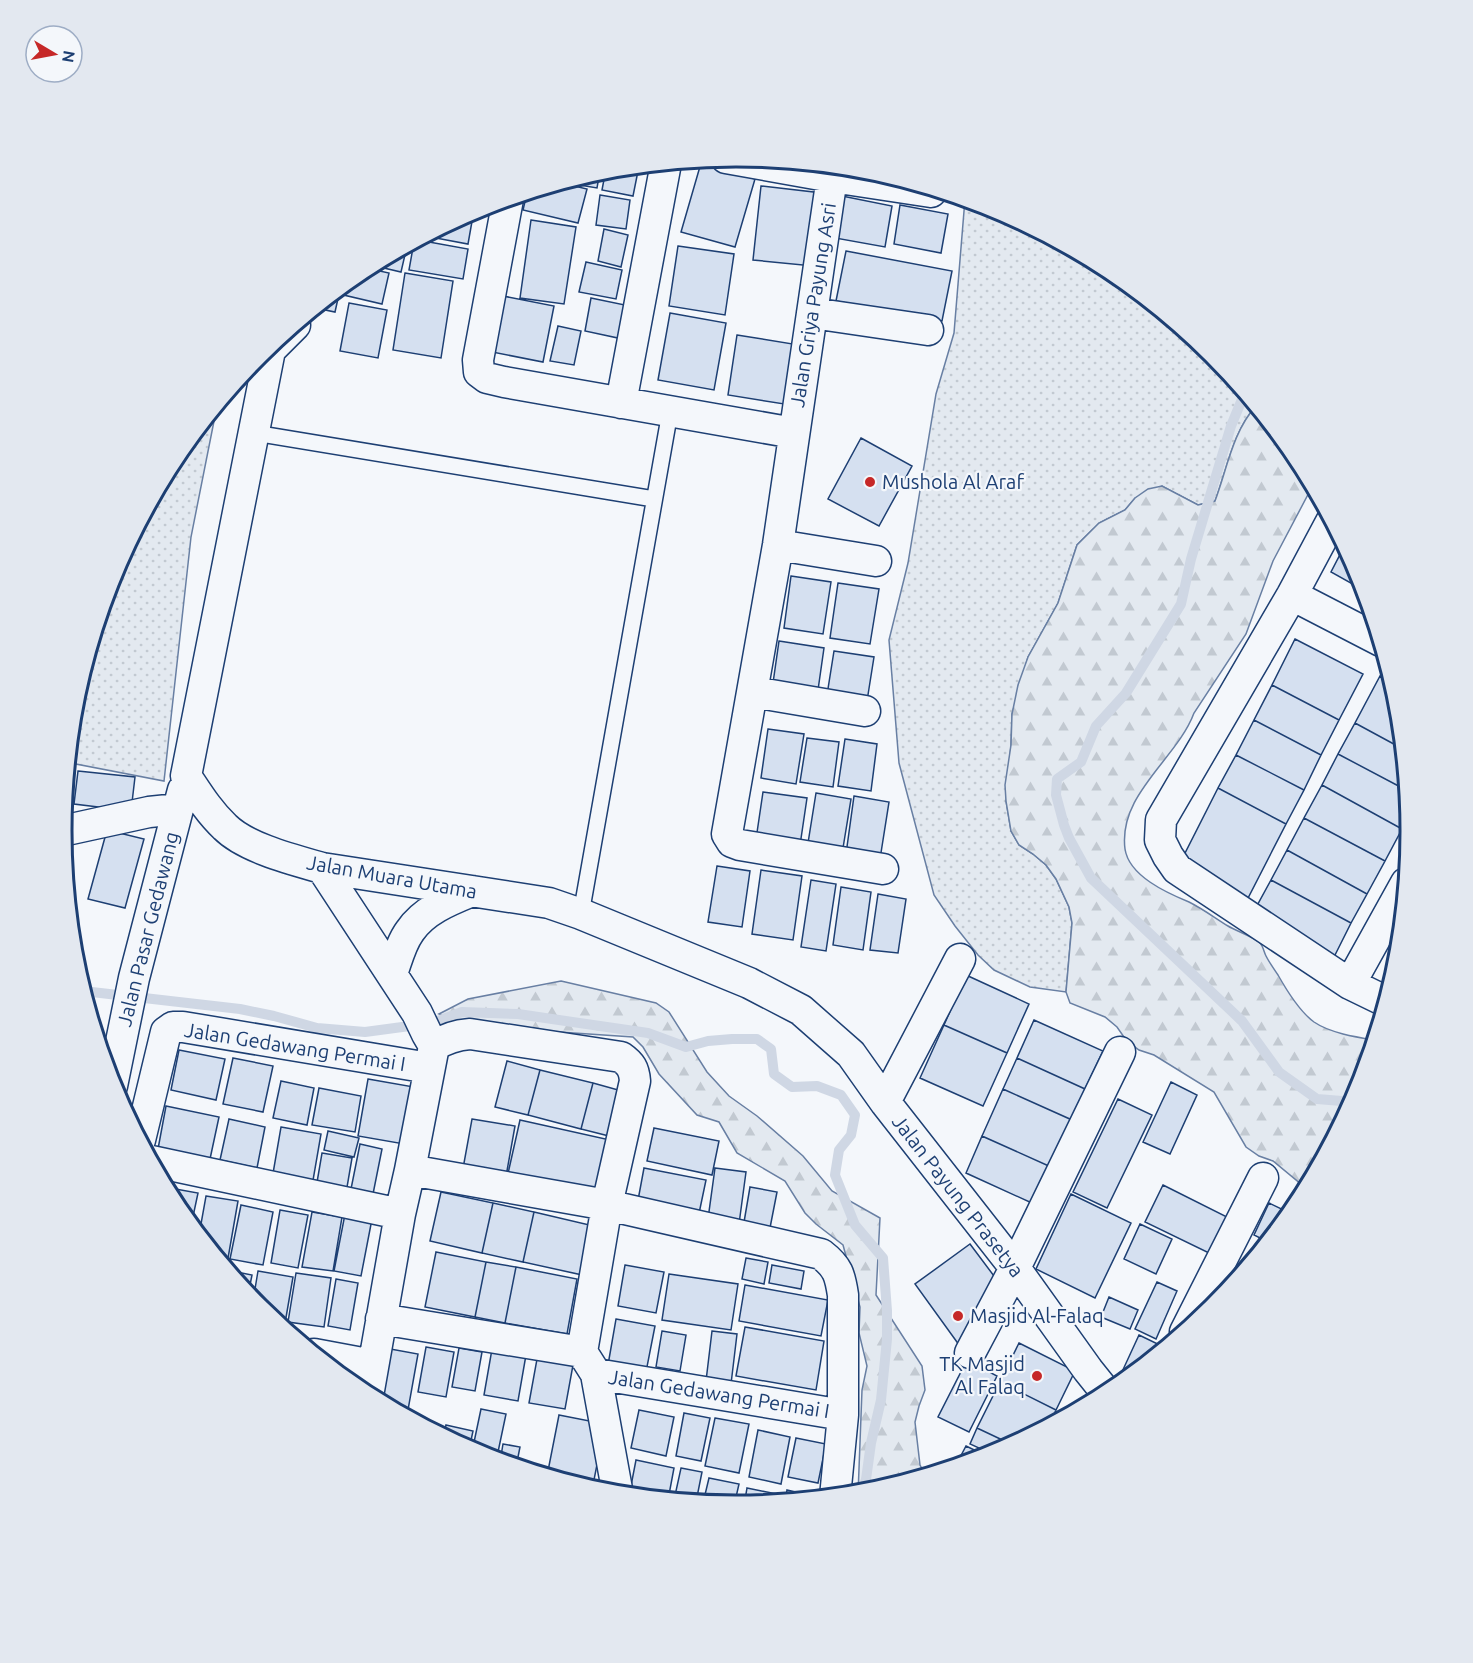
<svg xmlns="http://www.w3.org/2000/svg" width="1473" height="1663" viewBox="0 0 1473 1663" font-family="Ubuntu,sans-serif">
  <defs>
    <pattern id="grass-dots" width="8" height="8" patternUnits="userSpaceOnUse" patternTransform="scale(1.5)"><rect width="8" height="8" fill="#e3e9f0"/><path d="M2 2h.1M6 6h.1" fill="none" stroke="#c2c9d1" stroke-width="1.8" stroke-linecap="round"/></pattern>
    <pattern id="forest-firs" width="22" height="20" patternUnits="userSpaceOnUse" patternTransform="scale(1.5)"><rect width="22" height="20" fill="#e3e9f0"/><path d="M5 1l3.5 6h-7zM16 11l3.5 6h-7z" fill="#c2c9d1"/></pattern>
  </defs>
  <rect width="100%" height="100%" fill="#f4f7fb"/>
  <path fill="url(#grass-dots)" stroke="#687fa3" stroke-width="1.5" d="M965 199 995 208 1112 270 1214 354 1256 406C1233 431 1227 469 1215 501L1198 505 1162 486 1135 498 1125 510 1099 523 1077 545 1058 603 1028 657 1012 714 1011 745 1006 801 1011 831 1019 845 1033 854 1046 865 1056 879 1069 907 1072 923 1066 992 1030 987 994 970 978 955 955 926 934 895 899 763 889 640 908 563 936 394 954 333Z
    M217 406 191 537 164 781 76 764 70 741 75 699 113 573 175 456Z"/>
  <path fill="url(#forest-firs)" stroke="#687fa3" stroke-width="1.5" d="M1256 406 1298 457 1313 485 1273 561 1246 634 1194 713C1177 759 1118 794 1125 849 1129 876 1167 893 1189 902 1203 909 1215 918 1228 926 1236 931 1254 937 1260 943 1263 946 1264 952 1266 956 1269 962 1274 969 1278 975 1287 991 1299 1011 1314 1022 1330 1033 1356 1037 1375 1040L1360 1090 1307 1189 1273 1161 1259 1156 1246 1147 1214 1092 1154 1055 1139 1050 1126 1040 1117 1027 1105 1017 1070 1003 1066 992 1072 923 1069 907 1056 879 1046 865 1033 854 1019 845 1011 831 1006 801 1005 785 1011 745 1012 714 1018 685 1028 657 1058 603 1077 545 1099 523 1125 510 1135 498 1148 489 1162 486 1198 505 1215 501C1227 469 1233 431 1256 406Z
    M561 981 656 1003 669 1012 707 1072 729 1096 757 1116 803 1156 832 1191 880 1218 876 1295 922 1366 925 1390 919 1406 915 1422 920 1465 926 1476 868 1494 858 1495 862 1390 867 1366 859 1333 860 1307 843 1245 816 1224 805 1213 785 1181 737 1153 719 1122 697 1115 659 1074 643 1047 633 1037 544 1031 513 1025 470 1026 439 1014 468 999Z"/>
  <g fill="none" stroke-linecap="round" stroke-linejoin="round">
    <path stroke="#cfd7e4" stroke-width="10" d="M1245 392 1231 426 1191 559 1181 604 1126 693 1096 726 1081 762 1057 779 1056 795 1064 825 1069 838 1091 878 1242 1021 1279 1072 1317 1099 1354 1102
      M83 991 240 1009 274 1016 317 1028 365 1032 432 1023 462 1012 518 1014 648 1033 686 1047 708 1041 732 1039H757L771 1049 774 1074 792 1087 817 1086 841 1095 855 1115 851 1135 839 1150 835 1175 855 1225 883 1258 887 1311V1339L881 1400 871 1443 864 1494"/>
  </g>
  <path fill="#d5e0f0" stroke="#1d3f73" stroke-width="1.5" d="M701 163 755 179 735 247 681 232Z
    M639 166 633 196 602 190 606 169Z
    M600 171 597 188 568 183V181Z
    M562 183 587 189 578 223 523 210 527 193Z
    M761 186 822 193 813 266 753 260Z
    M600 195 630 200 626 229 596 225Z
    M842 196 892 206 885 247 835 238Z
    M900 205 948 214 941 253 894 244Z
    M474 210 468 244 425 236Z
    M531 220 576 227 564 304 520 298Z
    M604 229 628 235 621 267 598 261Z
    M418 240 468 249 463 279 409 270 414 242Z
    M407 246 401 272 371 265Z
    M678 246 734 254 725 315 669 306Z
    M846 251 952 271 942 321 836 301Z
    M586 262 622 270 616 299 579 292Z
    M366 268 389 273 382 304 339 294 335 312 316 308Z
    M405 273 453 281 441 358 393 350Z
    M503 296 554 306 543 362 492 352Z
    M591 298 625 305 618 338 585 331Z
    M349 303 387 310 378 358 340 351Z
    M670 313 726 323 714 390 658 380Z
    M558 326 581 331 574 365 550 361Z
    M737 335 793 344 784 404 728 395Z
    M861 438 912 466 879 526 828 499Z
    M1345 545 1360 574 1365 591 1331 572Z
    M791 576 831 582 823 634 784 628Z
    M838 583 879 589 870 644 830 638Z
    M1295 639 1363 674 1339 720 1272 685Z
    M779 641 824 648 817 697 772 690Z
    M834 651 874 657 867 701 827 695Z
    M1380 676 1393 683 1399 700 1403 749 1355 723Z
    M1272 685 1339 720 1321 755 1254 720Z
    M1254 720 1321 755 1304 790 1236 755Z
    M1355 723 1403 749 1408 791 1338 754Z
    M768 729 804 734 796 784 761 778Z
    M807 738 839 742 833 787 800 782Z
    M845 739 877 744 871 791 838 786Z
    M1338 754 1408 791 1410 814 1402 829 1322 785Z
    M1236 755 1304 790 1286 824 1218 788Z
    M78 771 135 777 131 811 74 804Z
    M1322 785 1402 829 1385 861 1304 818Z
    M1218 788 1286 824 1246 902 1178 867Z
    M763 792 807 798 799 852 755 846Z
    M816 793 851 799 843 848 808 843Z
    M854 796 889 802 880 859 846 854Z
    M1304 818 1385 861 1367 894 1287 850Z
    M107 830 144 839 125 908 88 899Z
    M1287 850 1367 894 1351 923 1271 880Z
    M717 866 750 871 742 927 708 922Z
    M761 870 802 876 793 940 752 934Z
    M811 880 836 884 826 951 801 947Z
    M1271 880 1351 923 1334 957 1253 913Z
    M841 887 871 892 863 950 833 945Z
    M878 894 906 899 898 953 870 950Z
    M966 975 1029 1004 1007 1053 944 1025Z
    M1034 1020 1103 1051 1085 1089 1017 1058Z
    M944 1025 1007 1053 983 1106 920 1078Z
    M179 1050 225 1059 216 1100 171 1090Z
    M233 1058 273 1066 263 1112 223 1104Z
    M1017 1058 1085 1089 1072 1120 1003 1089Z
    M507 1061 540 1070 528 1115 495 1107Z
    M540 1070 593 1083 581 1129 528 1115Z
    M368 1079 414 1087 404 1144 358 1136Z
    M281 1081 314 1088 307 1125 273 1118Z
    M1171 1082 1197 1095 1170 1154 1143 1142Z
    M593 1083 629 1093 617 1138 581 1129Z
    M319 1088 361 1096 355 1132 312 1125Z
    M1003 1089 1072 1120 1051 1167 982 1136Z
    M1118 1099 1152 1115 1107 1208 1073 1192Z
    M166 1106 219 1117 210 1159 158 1149Z
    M229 1119 265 1127 257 1168 220 1160Z
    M472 1119 515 1126 505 1182 462 1174Z
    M520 1120 619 1142 606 1200 507 1178Z
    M281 1127 321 1134 311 1192 271 1185Z
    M654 1128 719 1141 712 1175 647 1161Z
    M328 1131 359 1138 354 1157 324 1150Z
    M982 1136 1051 1167 1034 1204 966 1173Z
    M360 1144 382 1149 372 1199 350 1194Z
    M322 1153 352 1158 345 1199 315 1194Z
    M644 1168 706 1180 697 1223 636 1211Z
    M715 1168 746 1172 739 1224 708 1219Z
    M1163 1185 1227 1217 1209 1253 1145 1222Z
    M750 1187 777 1192 769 1233 743 1228Z
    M170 1188 198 1193 191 1226 175 1206 169 1194Z
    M441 1192 493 1203 482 1253 430 1241Z
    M1071 1194 1131 1223 1095 1298 1036 1269Z
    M206 1196 238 1201 227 1264 222 1263 199 1235Z
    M493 1203 534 1212 523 1262 482 1253Z
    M1269 1203 1292 1214 1268 1242 1254 1235Z
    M241 1205 273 1212 263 1265 230 1259Z
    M280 1210 308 1215 298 1268 271 1263Z
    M312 1212 342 1217 333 1271 302 1267Z
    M534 1212 598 1227 587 1276 523 1262Z
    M345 1214 372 1219 361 1276 334 1271Z
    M1140 1224 1172 1239 1156 1274 1124 1259Z
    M970 1244 997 1280 962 1349 915 1284Z
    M436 1252 486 1262 475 1317 425 1307Z
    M746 1258 768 1262 764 1284 742 1279Z
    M486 1262 516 1267 505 1323 475 1317Z
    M625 1265 664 1272 656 1313 618 1306Z
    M772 1265 804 1271 801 1289 769 1283Z
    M516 1267 577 1279 567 1334 505 1323Z
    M227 1270 252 1275 248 1295Z
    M258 1271 293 1277 284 1329 259 1309 253 1301Z
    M296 1273 331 1278 324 1327 288 1322Z
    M669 1274 738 1284 731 1330 662 1320Z
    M336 1279 358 1283 350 1330 328 1326Z
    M1157 1282 1177 1291 1156 1339 1135 1329Z
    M745 1285 828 1300 821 1336 739 1321Z
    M1109 1297 1138 1310 1130 1329 1101 1317Z
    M616 1319 655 1326 646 1372 608 1365Z
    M745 1327 824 1341 816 1390 736 1376Z
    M662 1331 686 1335 680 1371 656 1367Z
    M712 1331 737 1334 731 1384 706 1381Z
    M1139 1335 1164 1347 1162 1351 1130 1378 1121 1374Z
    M1019 1343 1075 1371 1056 1410 1000 1382Z
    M426 1347 454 1352 446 1397 418 1392Z
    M385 1348 418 1354 408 1410 387 1407 375 1400Z
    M459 1348 482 1352 475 1391 452 1387Z
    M492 1349 526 1355 518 1401 484 1395Z
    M537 1359 573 1365 565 1409 529 1403Z
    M967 1360 997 1376 969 1432 938 1417Z
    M336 1372 352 1375 350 1383Z
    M1000 1382 1056 1410 1048 1427 1013 1445 977 1428Z
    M481 1409 506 1414 498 1452 473 1447Z
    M639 1410 674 1417 666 1456 631 1448Z
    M684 1413 710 1418 701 1461 676 1456Z
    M559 1415 605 1424 592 1490 547 1476Z
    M715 1418 749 1424 739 1473 705 1466Z
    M421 1424 436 1428 435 1432Z
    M446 1425 473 1431 469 1450 443 1437Z
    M977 1428 1013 1445 994 1455 970 1444Z
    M758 1430 790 1437 781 1484 749 1477Z
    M796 1438 826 1444 818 1483 788 1477Z
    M503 1444 520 1447 516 1467 500 1462Z
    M966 1446 989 1457 955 1467Z
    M636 1460 674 1468 668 1500 629 1496Z
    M681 1468 702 1472 696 1502 674 1500Z
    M709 1478 739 1484 734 1506 703 1503Z
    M747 1488 782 1495 780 1502 744 1506Z
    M787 1490 818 1497V1499L785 1502Z"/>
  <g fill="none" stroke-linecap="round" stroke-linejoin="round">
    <defs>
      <path id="service" d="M254 433 654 499
        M581 914 670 412"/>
      <path id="minor" d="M726 158 832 177 931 192
        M832 177 778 545 727 834 732 842 740 845 883 869
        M508 199 478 360 479 372 487 378 504 382 794 433
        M812 313 928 330
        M271 345 186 776C198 794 209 812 225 827 246 848 294 860 322 868L549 903 581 914 749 983 801 1010 851 1054 885 1102 1015 1268 1088 1370 1108 1395
        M270 350 295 325
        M621 403 666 163
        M1332 520 1292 595 1161 820 1160 840 1168 856 1177 869 1350 984 1387 1002
        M778 545 876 561
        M1292 595 1381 641
        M753 692 865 711
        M62 831 149 812 178 809 183 790
        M322 868 417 1013 427 1034 434 1046
        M392 974C397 960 401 943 410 931 424 910 450 900 472 891
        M1350 984 1406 883
        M112 1086 134 978 178 809
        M885 1102 960 959
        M140 1140 166 1032 173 1027H183L429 1068
        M151 1161 400 1214
        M381 1319 582 1352
        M1185 1332 1263 1178
        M970 1353 1015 1268 1120 1052
        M314 1354 373 1365
        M596 1374 843 1415
        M368 1396 400 1214 410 1170 434 1046C446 1038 456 1035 470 1034L621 1057C631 1064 634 1069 635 1081L607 1205 410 1170
        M618 1495 596 1374 582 1352 607 1205 821 1254C838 1267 840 1275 843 1295V1415L835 1497"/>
    </defs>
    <use href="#service" stroke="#1d3f73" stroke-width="18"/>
    <use href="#minor" stroke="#1d3f73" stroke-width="33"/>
    <use href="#service" stroke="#f4f7fb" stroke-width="15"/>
    <use href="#minor" stroke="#f4f7fb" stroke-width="30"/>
  </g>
  <g fill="#c62828" stroke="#f4f7fb" stroke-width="2">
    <circle cx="870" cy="482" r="6"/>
    <circle cx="958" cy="1316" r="6"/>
    <circle cx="1037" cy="1376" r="6"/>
  </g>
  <g text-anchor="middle" stroke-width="4.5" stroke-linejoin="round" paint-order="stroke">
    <g font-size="20" fill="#1d3f73" stroke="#f4f7fb">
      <text transform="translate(813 305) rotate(-81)" y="7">Jalan Griya Payung Asri</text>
      <text transform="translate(392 877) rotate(10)" y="7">Jalan Muara Utama</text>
      <text transform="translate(148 929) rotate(-76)" y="7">Jalan Pasar Gedawang</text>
      <text transform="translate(295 1047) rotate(9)" y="7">Jalan Gedawang Permai I</text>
      <text transform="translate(958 1196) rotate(52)" y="7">Jalan Payung Prasetya</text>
      <text transform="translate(719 1394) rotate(9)" y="7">Jalan Gedawang Permai I</text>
    </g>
    <g font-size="20" fill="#1d3f73" stroke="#f4f7fb" text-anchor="start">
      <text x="882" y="489">Mushola Al Araf</text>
      <text x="970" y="1323">Masjid Al-Falaq</text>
      <text x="1025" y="1371" text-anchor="end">TK Masjid<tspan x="1025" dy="23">Al Falaq</tspan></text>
    </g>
  </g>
  <path d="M0 0H1473V1663H0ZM72 831a664 664 0 1 1 1328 0a664 664 0 1 1-1328 0Z" fill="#e3e8f0" fill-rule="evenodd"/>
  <path fill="none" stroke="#1d3f73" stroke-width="3" d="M72 831a664 664 0 1 1 1328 0a664 664 0 1 1-1328 0Z"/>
  <g transform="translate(54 54) rotate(100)"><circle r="28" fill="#f4f7fb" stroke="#9eadc5" stroke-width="1.5"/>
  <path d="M0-4.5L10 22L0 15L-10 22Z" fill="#c62828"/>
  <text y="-9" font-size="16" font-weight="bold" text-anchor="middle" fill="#1d3f73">N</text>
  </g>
</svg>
